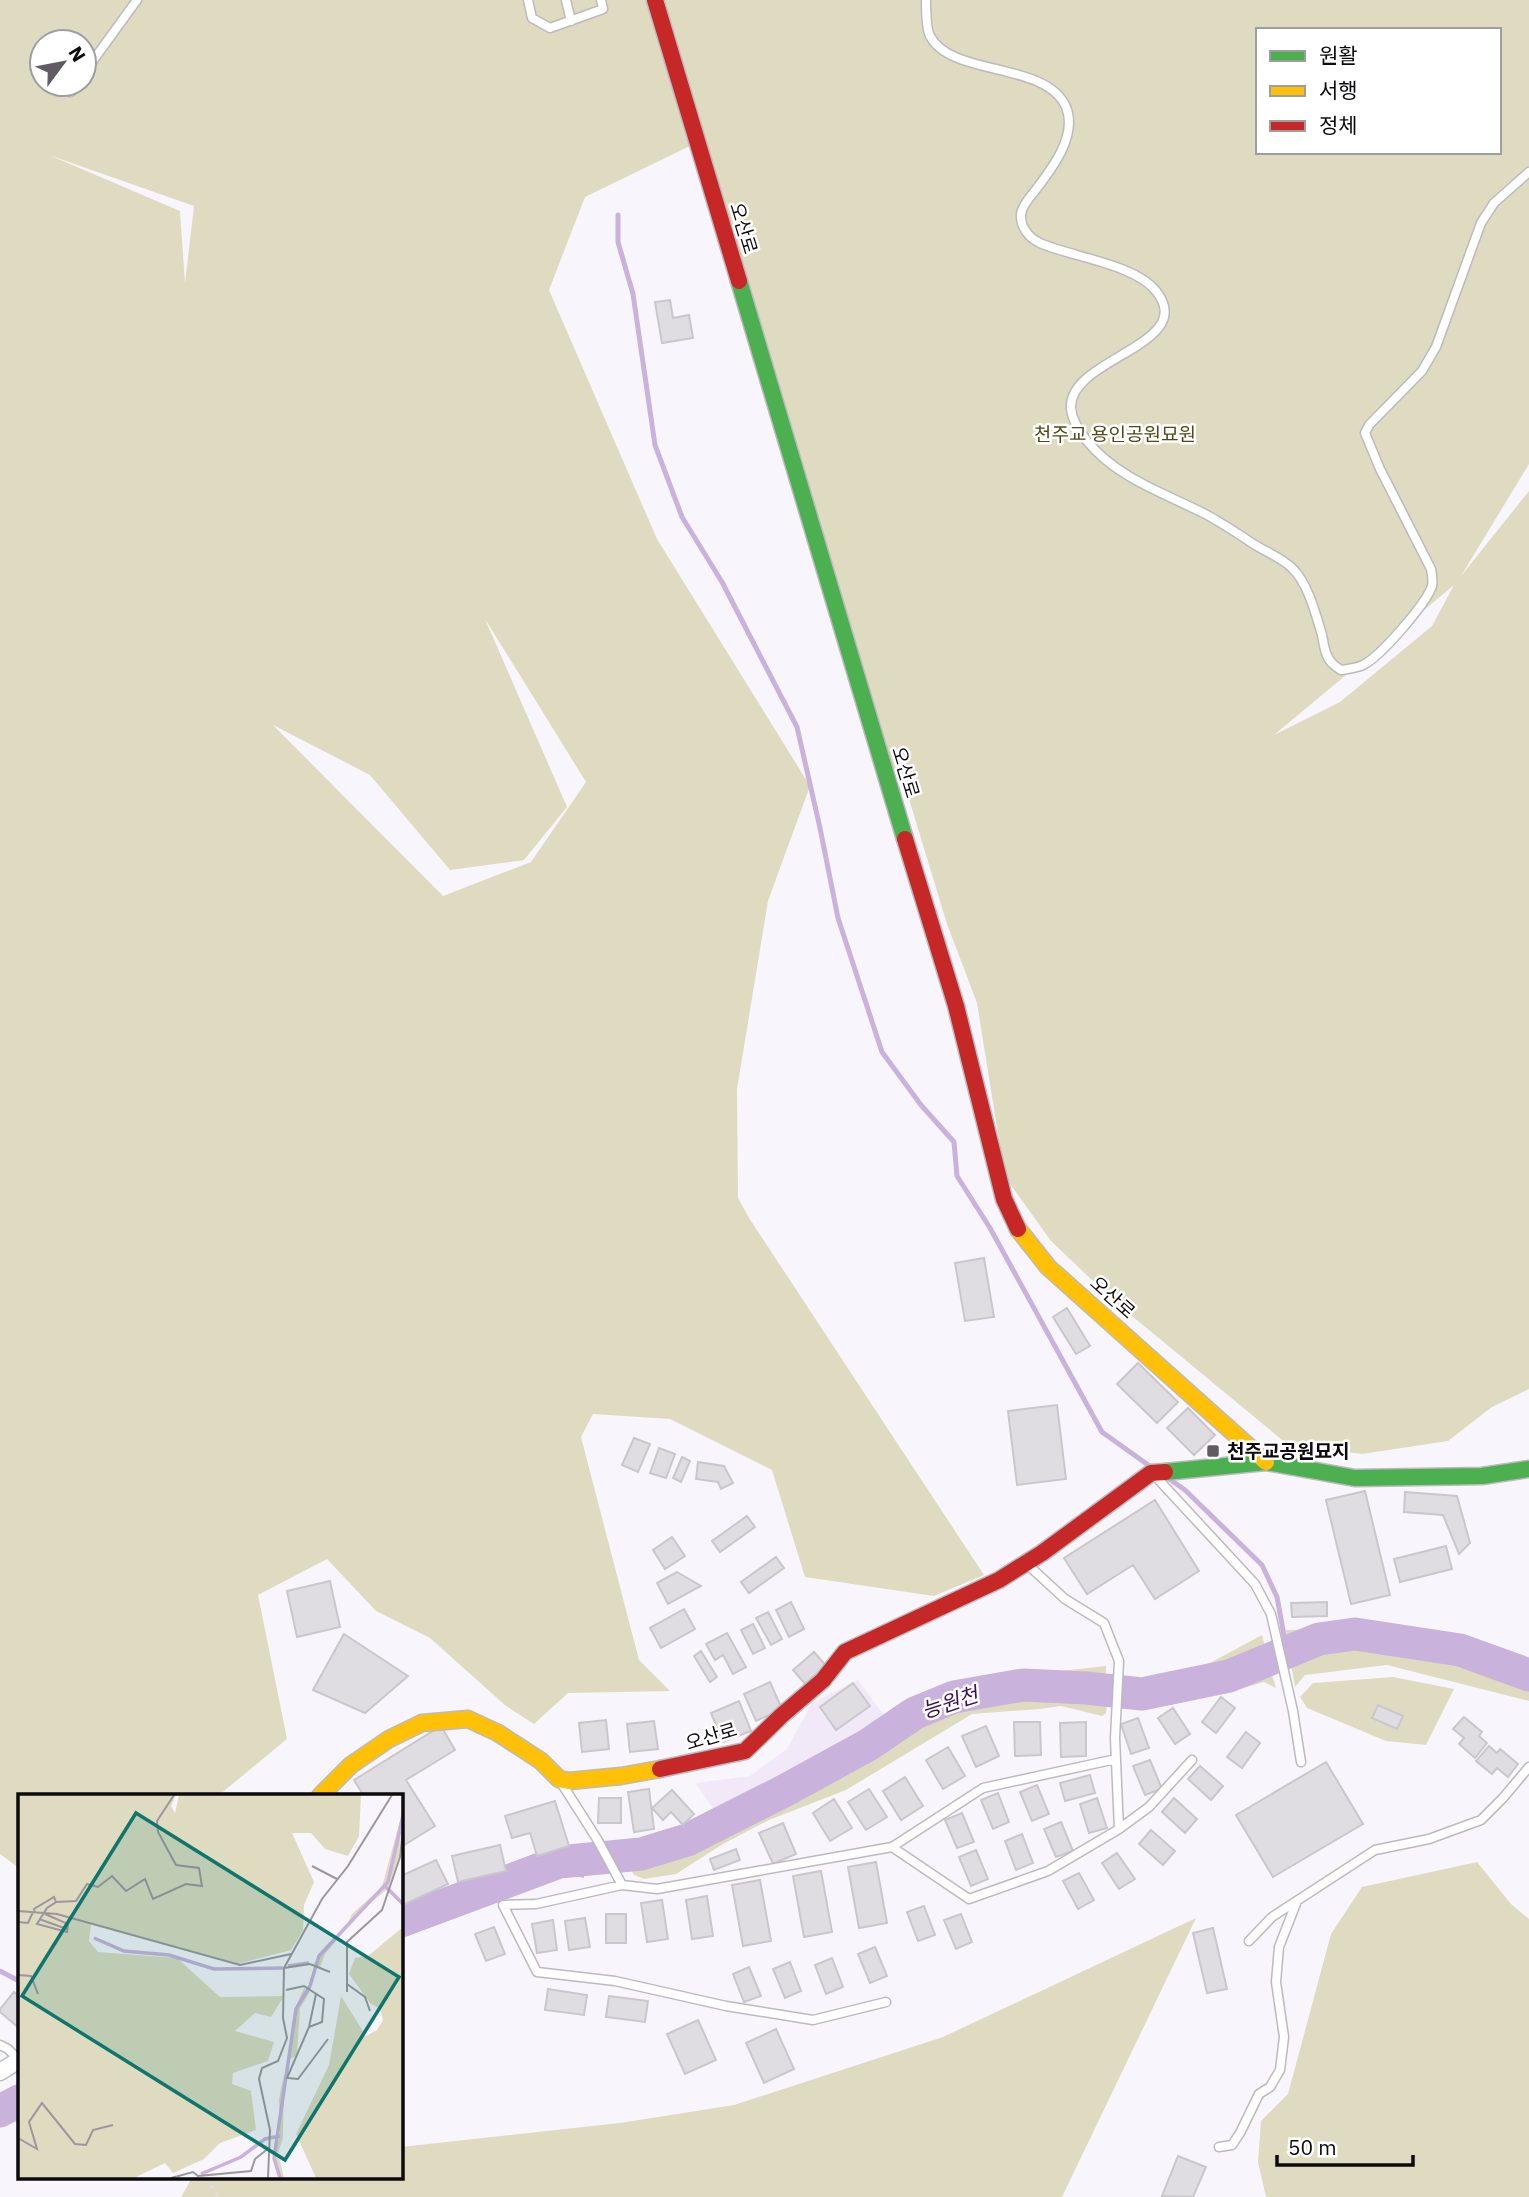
<svg xmlns="http://www.w3.org/2000/svg" width="1529" height="2197" viewBox="0 0 1529 2197" font-family="'IBM Plex Sans','Noto Sans KR',sans-serif">
  <rect width="100%" height="100%" fill="#f9f5fc"/>
  <path fill="#f1e9f7" d="M858 1680 886 1718 717 1814 695 1783 750 1776 787 1749 812 1703Z"/>
  <path fill="#dfdbc1" fill-rule="evenodd" d="M0 0H1529V464L1461 576 1529 491V1389L1492 1407 1448 1441 1362 1454 1287 1444 1115 1302 1051 1241 1005 1177 977 1003 947 924 902 776 885 774 696 143 585 197 549 290 657 539 810 786 768 901 737 1089 738 1198 749 1218 984 1575 934 1596 805 1577 772 1470 670 1419 593 1414 581 1437 639 1660 670 1691 568 1693 534 1724 506 1706 430 1638 376 1611 327 1559 258 1595 287 1739 218 1796H19V1868L0 1854ZM1258 30H1499V152H1258ZM42 42H84V84H42ZM49 155 194 206 185 283 180 211ZM1454 585 1432 626 1340 702 1274 735ZM485 619 586 782 531 862 443 896 273 725 370 775 450 870 524 860 567 807Z
    M1355 1629 1460 1646 1529 1671V1673L1460 1649 1354 1632 1318 1637 1289 1648 1286 1630Z
    M1262 1635 1268 1658 1229 1674 1142 1693 1126 1690 1128 1679 1155 1682 1179 1674 1208 1664Z
    M1351 1639 1458 1655 1529 1680V1701L1387 1665 1305 1675 1295 1687 1289 1654Z
    M1268 1661 1276 1688 1264 1682 1240 1689H1204L1144 1704H1126L1127 1695H1142L1230 1677Z
    M1106 1666 1105 1688 1082 1685 1025 1682 951 1695 912 1712 867 1744 784 1790 685 1839 639 1853 620 1854 614 1846 637 1848 699 1830 793 1783 869 1738 891 1719 957 1689 1017 1676Z
    M1393 1677 1454 1689 1426 1745 1386 1741 1307 1708 1300 1697 1313 1683Z
    M1021 1689 1108 1693 1106 1713 1102 1716 1061 1706 1040 1709 972 1714 846 1790 769 1820 723 1844 676 1874 644 1879 634 1875 625 1860 644 1858 695 1841 869 1748 916 1717 957 1699Z
    M1477 1862 1511 1904 1529 1919V2197H1266L1258 2162 1261 2121 1288 2094 1331 1934 1362 1887Z
    M514 1874 507 1879 401 1918V1909L450 1892 495 1881Z
    M506 1884 511 1890 518 1892 401 1931V1925Z
    M1196 1918 1062 2197H181L192 2178H401V2147L620 2123 734 2105 943 2037Z"/>
  <path fill="#c9b2db" d="M583 1849 584 1878 569 1875 529 1882 518 1891 507 1882 519 1874Z"/>
  <g fill="none" stroke-linecap="round" stroke-linejoin="round">
    <path stroke="#c9b2db" stroke-width="5" d="M618 215V242L633 294 655 445 682 517 722 582 797 727 820 828 838 918 882 1052 921 1105 954 1142 957 1176 990 1228 1102 1432 1151 1467
      M1168 1478 1185 1490 1262 1565 1277 1597 1287 1652
      M0 1971 19 1981"/>
    <path stroke="#c9b2db" stroke-width="33" d="M401 1921 559 1862 641 1854 687 1840 784 1791 868 1745 915 1713 954 1697 1023 1685 1086 1688 1142 1694 1229 1676 1319 1639 1355 1634 1460 1650 1529 1675
      M0 2111 19 2101"/>
  </g>
  <path fill="#e0dde2" stroke="#cac7cc" stroke-width="2" d="M670 300 673 318 689 315 693 338 662 343 655 302Z
    M984 1258 994 1317 965 1321 955 1263Z
    M1067 1308 1090 1346 1076 1354 1053 1317Z
    M1138 1363 1178 1402 1157 1423 1117 1384Z
    M1057 1405 1066 1479 1017 1485 1008 1411Z
    M1188 1408 1215 1435 1194 1455 1167 1428Z
    M634 1438 650 1444 638 1472 622 1465Z
    M659 1448 675 1454 666 1478 650 1473Z
    M682 1457 690 1461 681 1482 673 1478Z
    M698 1462 724 1466 733 1483 721 1489 718 1482 696 1479Z
    M1365 1491 1390 1595 1351 1604 1326 1500Z
    M1405 1492 1457 1496 1470 1543 1459 1554 1443 1515 1404 1512Z
    M1155 1500 1199 1571 1155 1599 1133 1565 1087 1594 1064 1558Z
    M747 1516 755 1527 720 1552 712 1541Z
    M672 1537 685 1556 665 1569 653 1550Z
    M1446 1546 1452 1569 1400 1582 1394 1559Z
    M776 1557 784 1568 749 1593 741 1582Z
    M677 1572 701 1586 668 1604 657 1583Z
    M330 1581 340 1627 297 1637 287 1591Z
    M791 1602 804 1629 789 1637 776 1610Z
    M1327 1602V1616L1292 1617 1291 1603Z
    M684 1609 695 1629 661 1648 650 1628Z
    M768 1612 782 1639 771 1645 756 1618Z
    M753 1624 765 1648 753 1654 741 1630Z
    M727 1633 746 1667 733 1674 723 1655 715 1660 706 1644Z
    M344 1634 408 1676 365 1713 313 1690Z
    M701 1651 717 1677 710 1682 694 1656Z
    M814 1652 828 1668 807 1686 793 1670Z
    M770 1682 782 1709 756 1721 744 1694Z
    M853 1683 870 1706 836 1730 820 1707Z
    M1221 1697 1235 1708 1216 1733 1202 1722Z
    M739 1701 751 1731 723 1742 711 1713Z
    M1378 1705 1403 1716 1397 1729 1372 1718Z
    M1173 1708 1190 1734 1175 1744 1158 1718Z
    M1464 1717 1482 1732 1479 1736 1487 1743 1475 1758 1459 1744 1464 1738 1453 1729Z
    M1138 1718 1149 1748 1131 1754 1121 1724Z
    M606 1720 609 1749 582 1752 579 1723Z
    M654 1721 658 1749 630 1752 627 1724Z
    M1014 1722H1040L1041 1755 1015 1756Z
    M1086 1722V1756L1061 1757 1060 1723Z
    M441 1726 455 1750 406 1780 435 1826 401 1847V1796H364L354 1780Z
    M986 1726 999 1756 976 1767 962 1736Z
    M1246 1732 1260 1743 1242 1768 1227 1757Z
    M1489 1746 1497 1753 1500 1749 1518 1764 1508 1777 1497 1768 1492 1774 1476 1761Z
    M948 1747 965 1776 943 1789 926 1760Z
    M1150 1760 1162 1789 1145 1795 1133 1766Z
    M1326 1762 1363 1824 1273 1877 1236 1815Z
    M1200 1766 1223 1786 1211 1800 1188 1779Z
    M1090 1775 1095 1793 1065 1801 1060 1783Z
    M905 1777 923 1806 901 1820 883 1791Z
    M1037 1785 1049 1814 1032 1821 1020 1792Z
    M649 1789 654 1829 634 1832 628 1792Z
    M869 1789 887 1817 866 1830 848 1802Z
    M672 1790 694 1814 683 1825 671 1812 663 1820 652 1808Z
    M998 1793 1009 1822 993 1829 981 1800Z
    M599 1798H621V1823H598Z
    M1097 1798 1107 1828 1089 1833 1080 1804Z
    M1174 1798 1197 1819 1185 1833 1162 1812Z
    M834 1799 852 1828 830 1841 813 1813Z
    M555 1801 569 1846 537 1856 530 1833 512 1838 505 1816Z
    M962 1813 974 1842 957 1848 945 1820Z
    M1061 1822 1073 1851 1056 1857 1044 1829Z
    M783 1823 796 1854 773 1864 759 1833Z
    M1151 1830 1175 1851 1163 1865 1139 1844Z
    M1022 1834 1033 1863 1016 1870 1005 1841Z
    M500 1845 506 1871 458 1882 452 1856Z
    M736 1849 740 1860 714 1870 710 1859Z
    M976 1850 988 1879 971 1886 959 1857Z
    M1117 1853 1135 1879 1119 1889 1102 1863Z
    M436 1860 448 1884 403 1905 401 1899V1876Z
    M876 1862 887 1923 859 1928 848 1867Z
    M821 1871 832 1932 804 1937 793 1876Z
    M1079 1873 1094 1900 1078 1909 1063 1881Z
    M760 1880 771 1941 743 1946 732 1885Z
    M707 1896 713 1936 692 1939 686 1900Z
    M662 1900 668 1939 647 1942 641 1903Z
    M924 1906 935 1935 918 1941 907 1912Z
    M606 1914H626V1943H606Z
    M961 1914 972 1942 956 1949 944 1920Z
    M585 1918 590 1947 569 1950 565 1921Z
    M553 1920 557 1950 537 1953 532 1924Z
    M494 1927 505 1954 486 1961 475 1934Z
    M1213 1928 1227 1989 1207 1993 1193 1933Z
    M875 1947 887 1976 870 1983 858 1954Z
    M832 1958 843 1987 826 1994 815 1965Z
    M790 1962 801 1991 785 1998 773 1969Z
    M749 1967 761 1996 744 2002 733 1974Z
    M548 1989 587 1995 584 2015 545 2010Z
    M14 1992 19 1996V2028L0 2012V2009Z
    M609 1996 648 2001 645 2022 606 2017Z
    M698 2020 716 2060 685 2074 667 2034Z
    M776 2029 794 2069 764 2083 746 2043Z
    M1178 2156 1206 2167 1193 2197 1162 2196Z"/>
  <g fill="none" stroke-linecap="round" stroke-linejoin="round">
    <defs>
      <path id="lane" d="M528 0 532 18 550 28 603 9 601 0
        M566 0 571 21
        M926 0C926 10 926 28 930 36 951 77 1046 61 1066 107 1078 136 1051 170 1034 192 1029 198 1022 206 1021 214 1020 227 1029 238 1040 243 1071 257 1135 264 1156 291 1199 345 1068 358 1071 408 1072 421 1080 431 1087 441 1118 479 1165 493 1207 515 1222 523 1237 533 1252 543 1264 551 1282 558 1292 568 1308 583 1316 615 1322 635 1324 645 1325 657 1333 664 1333 665 1341 670 1341 670 1348 669 1357 668 1363 665 1380 657 1426 604 1432 586 1433 581 1432 574 1431 569L1380 469 1365 433 1369 425 1422 371 1436 347 1481 223 1494 203 1529 172
        M84 73 137 0
        M71 92 76 84
        M1156 1477 1255 1584 1271 1614 1293 1711 1301 1762
        M562 1784 597 1839 622 1885
        M1119 1829 1149 1807 1192 1760
        M892 1847 969 1899 1048 1871 1119 1829 1115 1738 1119 1661 1104 1623 1065 1599 1028 1565
        M1249 1941 1272 1917 1375 1850 1429 1839 1481 1820 1503 1798 1529 1767
        M886 2002 813 2020 726 2006 615 1981 537 1972 503 1905 536 1904 622 1885 657 1889 892 1847 983 1788 1116 1759
        M0 2045 8 2049 19 2060
        M1219 2147 1232 2145 1240 2133 1259 2094 1270 2087 1280 2070 1284 2037 1276 1982 1279 1947 1297 1901"/>
      <path id="street" d="M0 2072 19 2060"/>
      <path id="fast" d="M739 281 905 839
        M1165 1472 1266 1462 1355 1478 1482 1476 1529 1469"/>
      <path id="slow" d="M1018 1229 1048 1267 1266 1462
        M320 1796 351 1765 389 1739 422 1723 468 1719 498 1733 541 1761 559 1779 569 1781 621 1776 660 1769"/>
      <path id="jam" d="M655 0 739 281
        M905 839 956 1006 1004 1199 1018 1229
        M660 1769 745 1751 781 1716 823 1680 845 1652 999 1580 1042 1553 1151 1473 1165 1472"/>
    </defs>
    <use href="#lane" stroke="#bcbabe" stroke-width="11"/>
    <use href="#street" stroke="#bcbabe" stroke-width="19"/>
    <use href="#fast" stroke="#bcbabe" stroke-width="19"/>
    <use href="#slow" stroke="#bcbabe" stroke-width="19"/>
    <use href="#jam" stroke="#bcbabe" stroke-width="19"/>
    <path stroke="#e0dee1" stroke-width="3.5" stroke-dasharray="3.5 5" stroke-linecap="butt" d="M206 2178 219 2197"/>
    <use href="#lane" stroke="#fefeff" stroke-width="8"/>
    <use href="#street" stroke="#fefeff" stroke-width="16"/>
    <use href="#fast" stroke="#4caf50" stroke-width="16"/>
    <use href="#slow" stroke="#ffc107" stroke-width="16"/>
    <use href="#jam" stroke="#c62828" stroke-width="16"/>
  </g>
  <rect fill="#605c61" stroke="#fff" stroke-width="2.5" x="1206" y="1444" width="14" height="14" rx="3.5"/>
  <g text-anchor="middle" stroke-width="5" stroke-linejoin="round" paint-order="stroke">
    <g font-size="19" fill="#0d0a0e" stroke="#fff">
      <text transform="translate(744 228) rotate(73)" y="7">오산로</text>
      <text transform="translate(906 772) rotate(73)" y="7">오산로</text>
      <text transform="translate(1113 1297) rotate(42)" y="7">오산로</text>
      <text transform="translate(711 1736) rotate(-17)" y="7">오산로</text>
    </g>
    <g font-size="19" fill="#4f4b18" stroke="#fff">
      <text x="1115" y="441">천주교 용인공원묘원</text>
    </g>
    <g font-size="19" font-weight="bold" fill="#0d0a0e" stroke="#fff" text-anchor="start">
      <text x="1227" y="1458">천주교공원묘지</text>
    </g>
    <g font-size="21" font-style="italic" fill="#3b0f53" stroke="#fff">
      <text transform="translate(950 1703) rotate(-18)" y="7">능원천</text>
    </g>
  </g>
  <g transform="translate(18 1794)">
    <rect width="385" height="385" fill="#f9f5fc"/>
    <path d="M0 1H158L153 12 157 19 161 1H343L341 42 330 62 307 55 293 39H274L296 88 286 111 285 136 273 156 220 170 73 130 71 147 80 158 159 164 202 203 266 202 253 223 237 219 217 237 256 248 250 267 215 279 214 290 233 297 238 336 202 349 186 365 155 379 147 369 116 384H0ZM385 15 381 62 371 92H367L375 73 380 46 369 88 361 99 346 111 362 99 367 93 368 96 341 119 307 160 302 173 295 170 327 135 334 120 364 93ZM385 133V384H298L278 340 311 271 323 202 348 242 359 236 365 226 362 215 352 209 331 180 337 164 350 162ZM286 194 292 198 282 214 279 261 271 266 277 214ZM266 280 265 344 260 359 266 384H261L255 362 262 342 261 305Z" fill="#dfdbc1"/>
    <path fill="none" stroke="#c9b2db" stroke-width="3.5" d="M367 92 385 110M76 144 106 157 151 161 196 175 265 174M270 172 291 169M183 380 223 363 247 345 262 342M262 384 256 364 278 215 292 192 301 162 370 88 385 22"/>
    <path fill="none" stroke="#9b979d" stroke-width="2" d="M294 72 319 85M38 108 58 107 69 90 80 93 94 82 108 97 127 85 135 105 168 90 184 92 181 74 158 71 140 38 139 27 156 1M0 117 39 120 222 171 273 160M17 119 16 115 36 103 38 108 29 114 19 130 49 138 50 130 27 120M21 125 49 135M0 128 10 129 15 118M266 174 292 170 312 178M0 181 13 182 20 200M329 190 347 203 352 217M268 196 286 192 306 205 304 228 291 233M329 198V148L364 116 382 63 385 36M298 200 291 233 269 284 280 285 310 245M0 344 19 355 11 328 24 309 57 350 68 351 75 336 95 331M153 384 175 378 180 382 233 377 237 365 252 353M250 384 252 336 241 285 244 274 260 267 269 244 265 224 266 174 304 105 330 72 374 1"/>
    <path fill="#0f766e" fill-opacity="0.15" stroke="#0f766e" stroke-width="3.5" d="M118 19 381 183 267 366 4 202Z"/>
    <rect width="385" height="385" fill="none" stroke="#0d0a0e" stroke-width="3.5"/>
  </g>
  <rect x="1256" y="28" width="245" height="126" fill="#ffffff" stroke="#9e9d9f" stroke-width="2"/>
  <rect x="1270" y="51" width="35" height="10" fill="#4caf50" stroke="#9e9d9f" stroke-width="2"/>
  <text x="1319" y="63" font-size="21" fill="#0d0a0e">원활</text>
  <rect x="1270" y="86" width="35" height="10" fill="#ffc107" stroke="#9e9d9f" stroke-width="2"/>
  <text x="1319" y="98" font-size="21" fill="#0d0a0e">서행</text>
  <rect x="1270" y="121" width="35" height="10" fill="#c62828" stroke="#9e9d9f" stroke-width="2"/>
  <text x="1319" y="133" font-size="21" fill="#0d0a0e">정체</text>
  <g transform="translate(63 63) rotate(58)"><circle r="33" fill="#ffffff" stroke="#9e9d9f" stroke-width="2"/>
  <path d="M0-5L12 26L0 18L-12 26Z" fill="#605c61"/>
  <text y="-10" font-size="19" font-weight="bold" text-anchor="middle" fill="#0d0a0e">N</text>
  </g>
  <path d="M1277 2155v10h136v-10" fill="none" stroke="#0d0a0e" stroke-width="3.5"/>
  <text x="1288" y="2155" font-size="21" fill="#0d0a0e" stroke="#ffffff" stroke-width="5" paint-order="stroke">50 m</text>
</svg>
